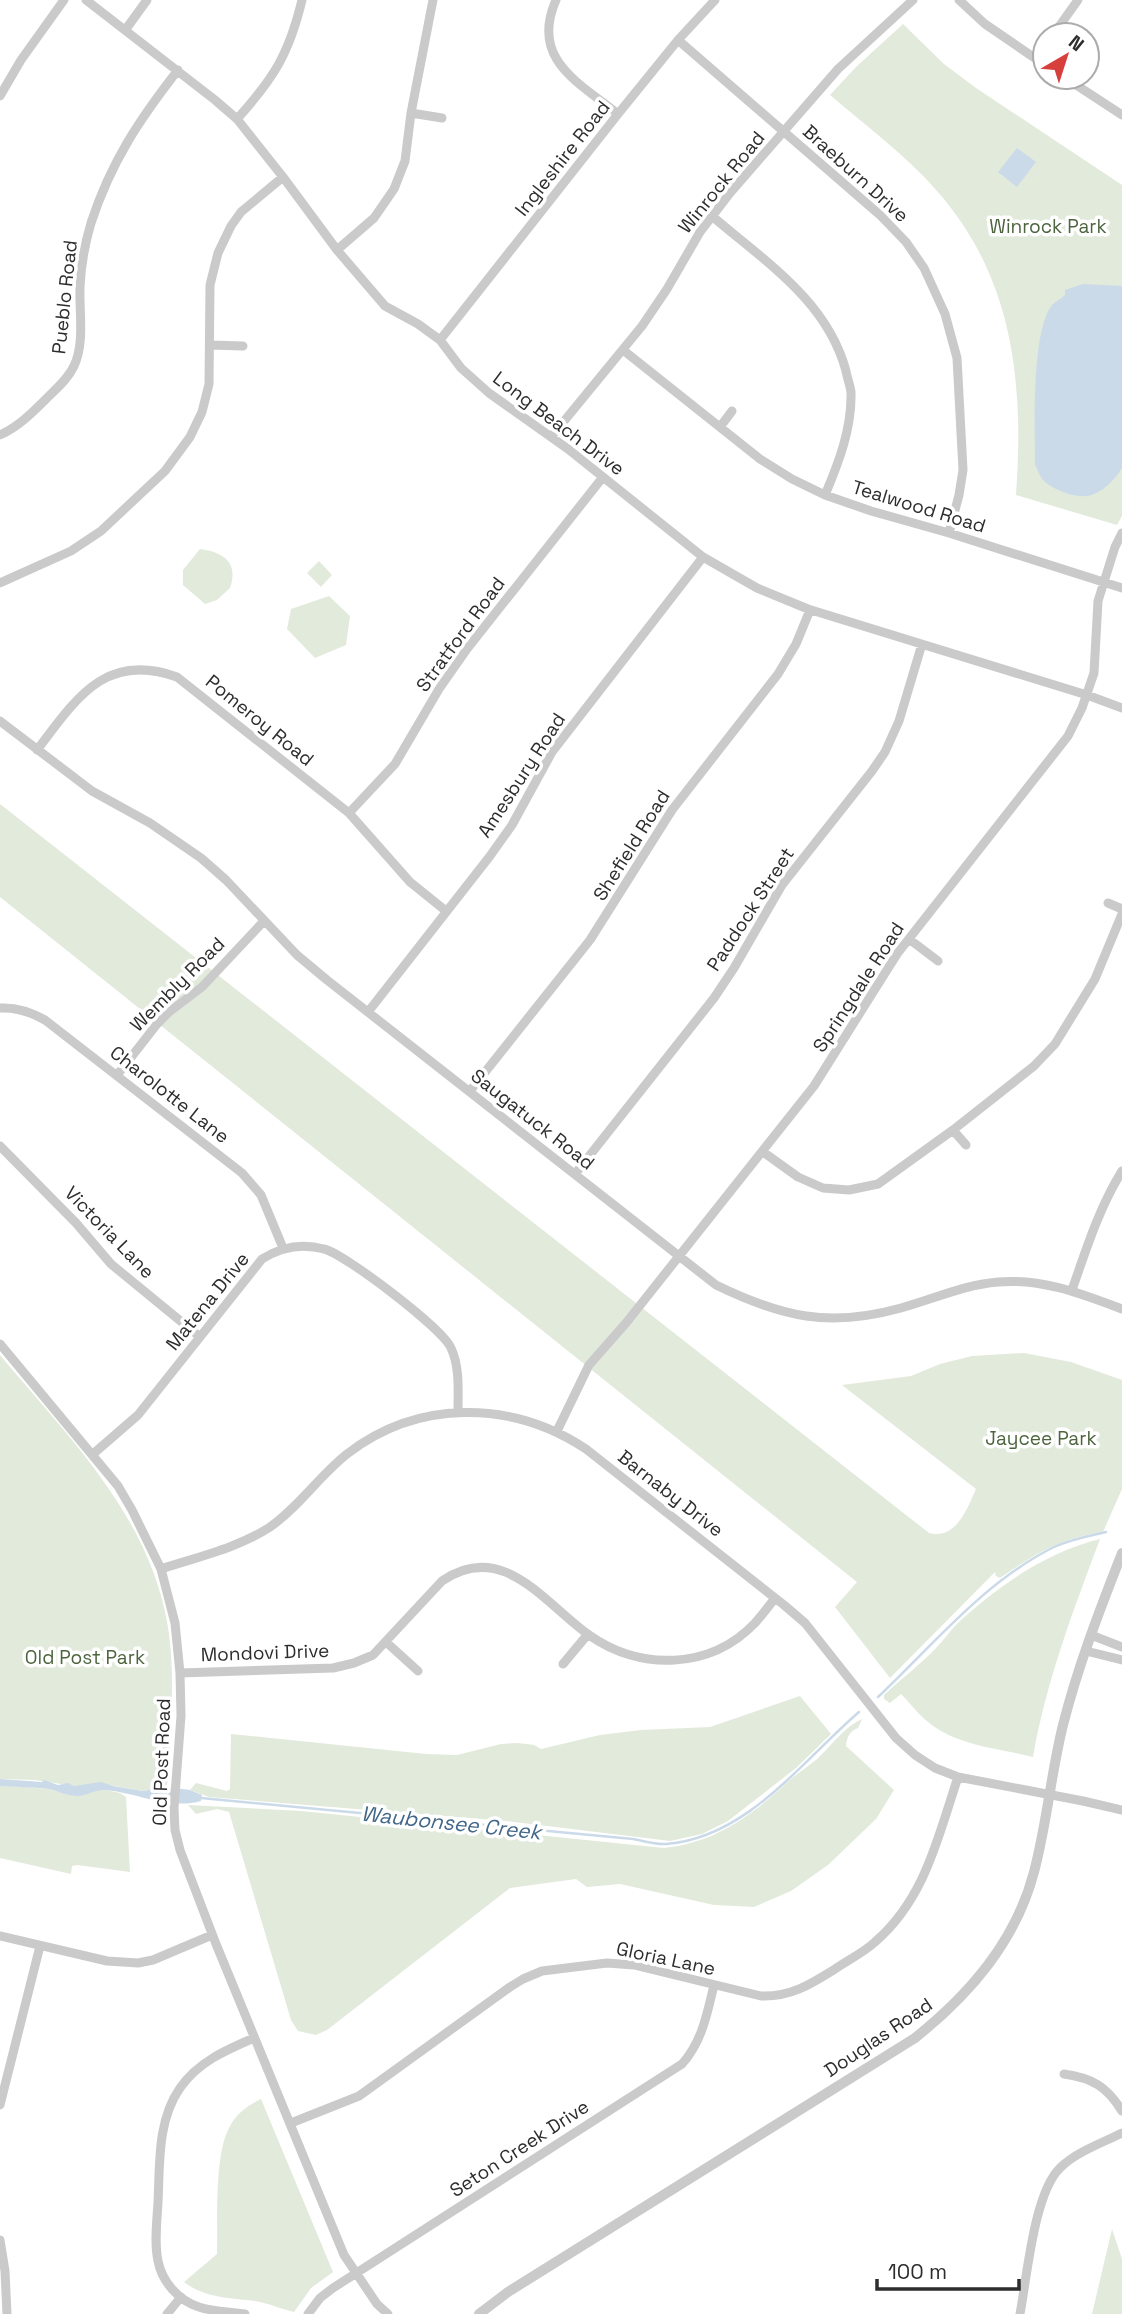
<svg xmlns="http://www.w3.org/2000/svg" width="1122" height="2314" viewBox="0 0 1122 2314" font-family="'Space Grotesk',sans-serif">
  <rect width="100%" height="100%" fill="#fff"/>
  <path fill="#e2eadc" d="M903 24 944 64 976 88 1122 185V516L1117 525 1016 495C1024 384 1014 278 937 191 906 155 866 126 830 95L856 67Z
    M200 549C223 552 239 562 230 588L217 600 205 604 183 585V570Z
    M319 561 332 575 321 587 307 573Z
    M329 596 350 616 346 645 315 658 287 629 291 609Z
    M0 804 929 1533C956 1540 967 1509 976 1489L842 1385 911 1376 940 1364 972 1356 1024 1353 1071 1362 1122 1380V1489L1103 1532C1058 1539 1037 1553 1000 1578L996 1576 995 1572 890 1678 835 1607 857 1582 0 897Z
    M0 1355C75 1445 163 1529 171 1654 174 1698 170 1743 167 1787L143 1791 109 1785 74 1786 35 1780 0 1779Z
    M1100 1539C1073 1611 1046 1682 1033 1757 998 1748 957 1746 928 1722 918 1714 910 1703 901 1694L890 1703 884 1699V1695C901 1679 920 1665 936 1648 945 1639 952 1628 961 1620 1001 1584 1047 1552 1100 1539Z
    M800 1696 831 1734 796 1768 728 1821 702 1834 670 1841 506 1821 209 1797 190 1790 196 1783 227 1791 230 1789 231 1734 426 1754 457 1755 501 1744 518 1743 534 1745 541 1749 600 1735 641 1730 710 1727Z
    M862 1719 858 1728C849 1731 847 1738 846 1746L894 1790 876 1819 828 1865 791 1891 754 1907 714 1905 620 1884 587 1887 576 1879 510 1888 327 2030 316 2035 298 2031 291 2020 229 1812 217 1809 196 1814 188 1805 301 1811 664 1848C718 1842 752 1815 791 1779 799 1772 809 1766 817 1759 831 1746 844 1727 862 1719Z
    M0 1785 49 1789 75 1796H81L92 1790H106L120 1793 126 1797 130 1872 77 1865 72 1866 71 1874 0 1858Z
    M261 2099 333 2272 311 2288 294 2312C281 2309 268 2303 255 2301 231 2298 204 2298 184 2282L217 2254C218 2221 214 2156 229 2128 236 2114 247 2106 261 2099Z
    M1112 2229 1122 2259V2314H1092Z"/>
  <path fill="#cadae8" d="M1017 148 1036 162 1017 187 998 172Z
    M1083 284 1122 286V468C1115 479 1106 489 1094 494 1080 501 1052 490 1042 479 1039 474 1037 469 1035 464 1035 428 1031 332 1052 305 1056 301 1061 299 1065 295V290Z
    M0 1779 42 1782 44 1780 58 1785 68 1783 74 1786 101 1782 113 1786 143 1791 167 1787 190 1790 202 1795 201 1801C169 1810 138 1793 106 1790 94 1789 85 1797 75 1796 66 1795 57 1791 49 1789 33 1787 16 1787 0 1786Z"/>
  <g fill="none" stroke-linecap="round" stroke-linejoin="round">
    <path stroke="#cadae8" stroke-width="2.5" d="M878 1697C933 1645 985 1581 1054 1547 1071 1539 1089 1536 1106 1532
      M201 1798C345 1811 489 1824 633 1839 644 1841 655 1845 666 1844 747 1838 802 1761 859 1712"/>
    <path stroke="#cacaca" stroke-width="9" d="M86 0 215 100 237 119 283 177 337 250 385 306 418 324 440 340 461 368 489 393 568 449 703 557 757 588 808 609 1087 695 1122 708
      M556 0C530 59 578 82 618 114
      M959 0 985 24 1045 65
      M126 29 147 0
      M1053 35 1078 0
      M678 40 880 215 906 242 924 268 945 314 957 358 963 470 959 495 949 533
      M1036 59 1045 47
      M1064 77 1122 115
      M0 96 21 60 64 0
      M411 113 442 118
      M237 119C274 78 289 54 302 0
      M712 216C764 261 827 300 846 371 847 377 850 385 851 392 852 428 839 462 825 495
      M337 250 374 218 394 189 405 161 411 113 433 0
      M440 340 618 114 678 40 715 0
      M210 345 243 346
      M623 350 760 459 792 479 825 495 871 511 949 533 1122 588
      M720 427 732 411
      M0 435C18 427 32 413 46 399 56 389 68 379 74 366 85 343 79 312 80 287 81 266 85 243 91 223 111 162 139 120 178 70
      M551 437 642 326 667 289 700 232 730 193 838 69 913 0
      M0 583 71 551 101 531 165 471 190 437 202 412 209 384 210 285 218 253 231 226 241 212 283 177
      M0 721 92 791 150 823 201 858 226 880 297 955 327 980 716 1285C782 1317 829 1328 901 1308 934 1299 963 1285 998 1282 1042 1278 1082 1294 1122 1309
      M37 750C76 699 105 651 177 677L349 813 410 882 446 911
      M349 813 395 764 439 689 467 649 603 477
      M1108 903 1122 909
      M909 939 938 961
      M0 1008C16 1007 31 1012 45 1020L242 1173 261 1195 283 1248
      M368 1012 490 856 512 825 552 752 703 557
      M118 1074 157 1024 169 1012 202 987 264 921
      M470 1091 590 940 672 810 778 674 796 644 810 610
      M953 1130 966 1145
      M0 1146 76 1223 111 1264 200 1337
      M763 1152 798 1177 823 1188 849 1190 878 1184 953 1130 1034 1066 1055 1044 1095 979 1122 914
      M575 1174 714 998 734 968 782 885 872 771 885 752 899 721 922 644
      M1072 1290C1086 1250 1099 1208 1122 1171
      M0 1344 118 1486 132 1510 161 1569 175 1623 180 1673 181 1716 174 1808 175 1830 180 1850 216 1944 344 2255 377 2304 388 2314
      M557 1431 589 1365 626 1323 814 1086 897 954 1068 736 1082 708 1094 673 1098 601 1115 547 1122 533
      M93 1454 138 1415 262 1259C281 1247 302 1243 324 1249 345 1254 442 1328 451 1348 460 1367 458 1391 458 1412
      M161 1569C197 1557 238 1548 270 1527 299 1507 319 1476 347 1454 418 1399 512 1400 586 1449L784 1605 805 1623 896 1738 915 1755 935 1768 958 1777 1083 1801 1122 1810
      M1091 1635 1122 1647
      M386 1642 418 1671
      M1086 1651 1122 1660
      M563 1664 588 1634
      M180 1673 333 1668 354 1663 373 1655 442 1581C503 1539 545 1604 589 1635 640 1671 710 1670 755 1623 762 1615 769 1606 775 1598
      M0 1936 107 1961 138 1963 153 1960 212 1935
      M1064 2074C1093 2078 1107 2087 1122 2111
      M0 2105 40 1946
      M291 2123 359 2096 510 1987 523 1979 542 1971 607 1963 634 1965 761 1996C791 1997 811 1984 835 1969 848 1960 863 1953 875 1942 925 1899 938 1837 958 1777
      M0 2240 5 2271 7 2314
      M167 2314 181 2297
      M245 2314C217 2310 193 2313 172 2289 165 2281 160 2271 158 2261 154 2242 157 2221 158 2202 160 2164 157 2121 180 2088 198 2062 226 2050 254 2038
      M308 2314 320 2298 333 2288 682 2064C702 2042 707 2014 714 1985
      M1020 2314C1027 2277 1034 2193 1060 2168 1076 2152 1102 2143 1122 2133"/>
    <path stroke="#cacaca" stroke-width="10" d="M479 2314 508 2292 915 2038C970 1994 1016 1941 1034 1872 1047 1823 1051 1773 1063 1725 1078 1666 1100 1609 1122 1553"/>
  </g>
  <g text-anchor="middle" stroke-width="7" stroke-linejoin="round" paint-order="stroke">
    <g font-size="19" fill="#2d2d2d" stroke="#fff">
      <text transform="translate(562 158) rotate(-52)" y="7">Ingleshire Road</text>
      <text transform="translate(856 173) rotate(42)" y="7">Braeburn Drive</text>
      <text transform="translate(721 182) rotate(-51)" y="7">Winrock Road</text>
      <text transform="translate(64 297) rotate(-84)" y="7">Pueblo Road</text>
      <text transform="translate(559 423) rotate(37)" y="7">Long Beach Drive</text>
      <text transform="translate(919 506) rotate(17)" y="7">Tealwood Road</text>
      <text transform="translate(460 634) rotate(-54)" y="7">Stratford Road</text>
      <text transform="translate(260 720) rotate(39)" y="7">Pomeroy Road</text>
      <text transform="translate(521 775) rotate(-57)" y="7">Amesbury Road</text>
      <text transform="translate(631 845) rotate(-58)" y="7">Shefield Road</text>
      <text transform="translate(750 909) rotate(-57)" y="7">Paddock Street</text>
      <text transform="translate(177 984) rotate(-45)" y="7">Wembly Road</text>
      <text transform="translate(858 987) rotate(-57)" y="7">Springdale Road</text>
      <text transform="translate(170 1094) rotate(38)" y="7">Charolotte Lane</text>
      <text transform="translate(533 1119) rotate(38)" y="7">Saugatuck Road</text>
      <text transform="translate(110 1232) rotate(46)" y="7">Victoria Lane</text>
      <text transform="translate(207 1301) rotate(-51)" y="7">Matena Drive</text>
      <text transform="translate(671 1493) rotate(38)" y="7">Barnaby Drive</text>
      <text transform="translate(265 1652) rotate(-2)" y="7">Mondovi Drive</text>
      <text transform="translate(161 1762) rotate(-88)" y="7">Old Post Road</text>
      <text transform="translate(666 1958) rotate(12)" y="7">Gloria Lane</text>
      <text transform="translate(878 2037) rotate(-34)" y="7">Douglas Road</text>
      <text transform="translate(519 2148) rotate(-33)" y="7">Seton Creek Drive</text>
    </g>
    <g font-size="19" fill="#4d653e" stroke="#fff">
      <text x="1048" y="233">Winrock Park</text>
      <text x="1041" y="1445">Jaycee Park</text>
      <text x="85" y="1664">Old Post Park</text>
    </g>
    <g font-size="21" font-style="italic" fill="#426789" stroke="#fff">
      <text transform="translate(451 1823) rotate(6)" y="7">Waubonsee Creek</text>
    </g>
  </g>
  <g transform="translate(1066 56) rotate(39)"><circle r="33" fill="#ffffff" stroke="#ababab" stroke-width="2"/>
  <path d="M0-5L12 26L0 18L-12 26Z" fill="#d73f3d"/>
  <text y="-10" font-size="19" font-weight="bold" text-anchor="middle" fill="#2d2d2d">N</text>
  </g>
  <path d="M877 2279v10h142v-10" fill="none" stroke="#2d2d2d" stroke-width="3.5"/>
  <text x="888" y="2279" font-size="21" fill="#2d2d2d" stroke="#ffffff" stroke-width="5" paint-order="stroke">100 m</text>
</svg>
